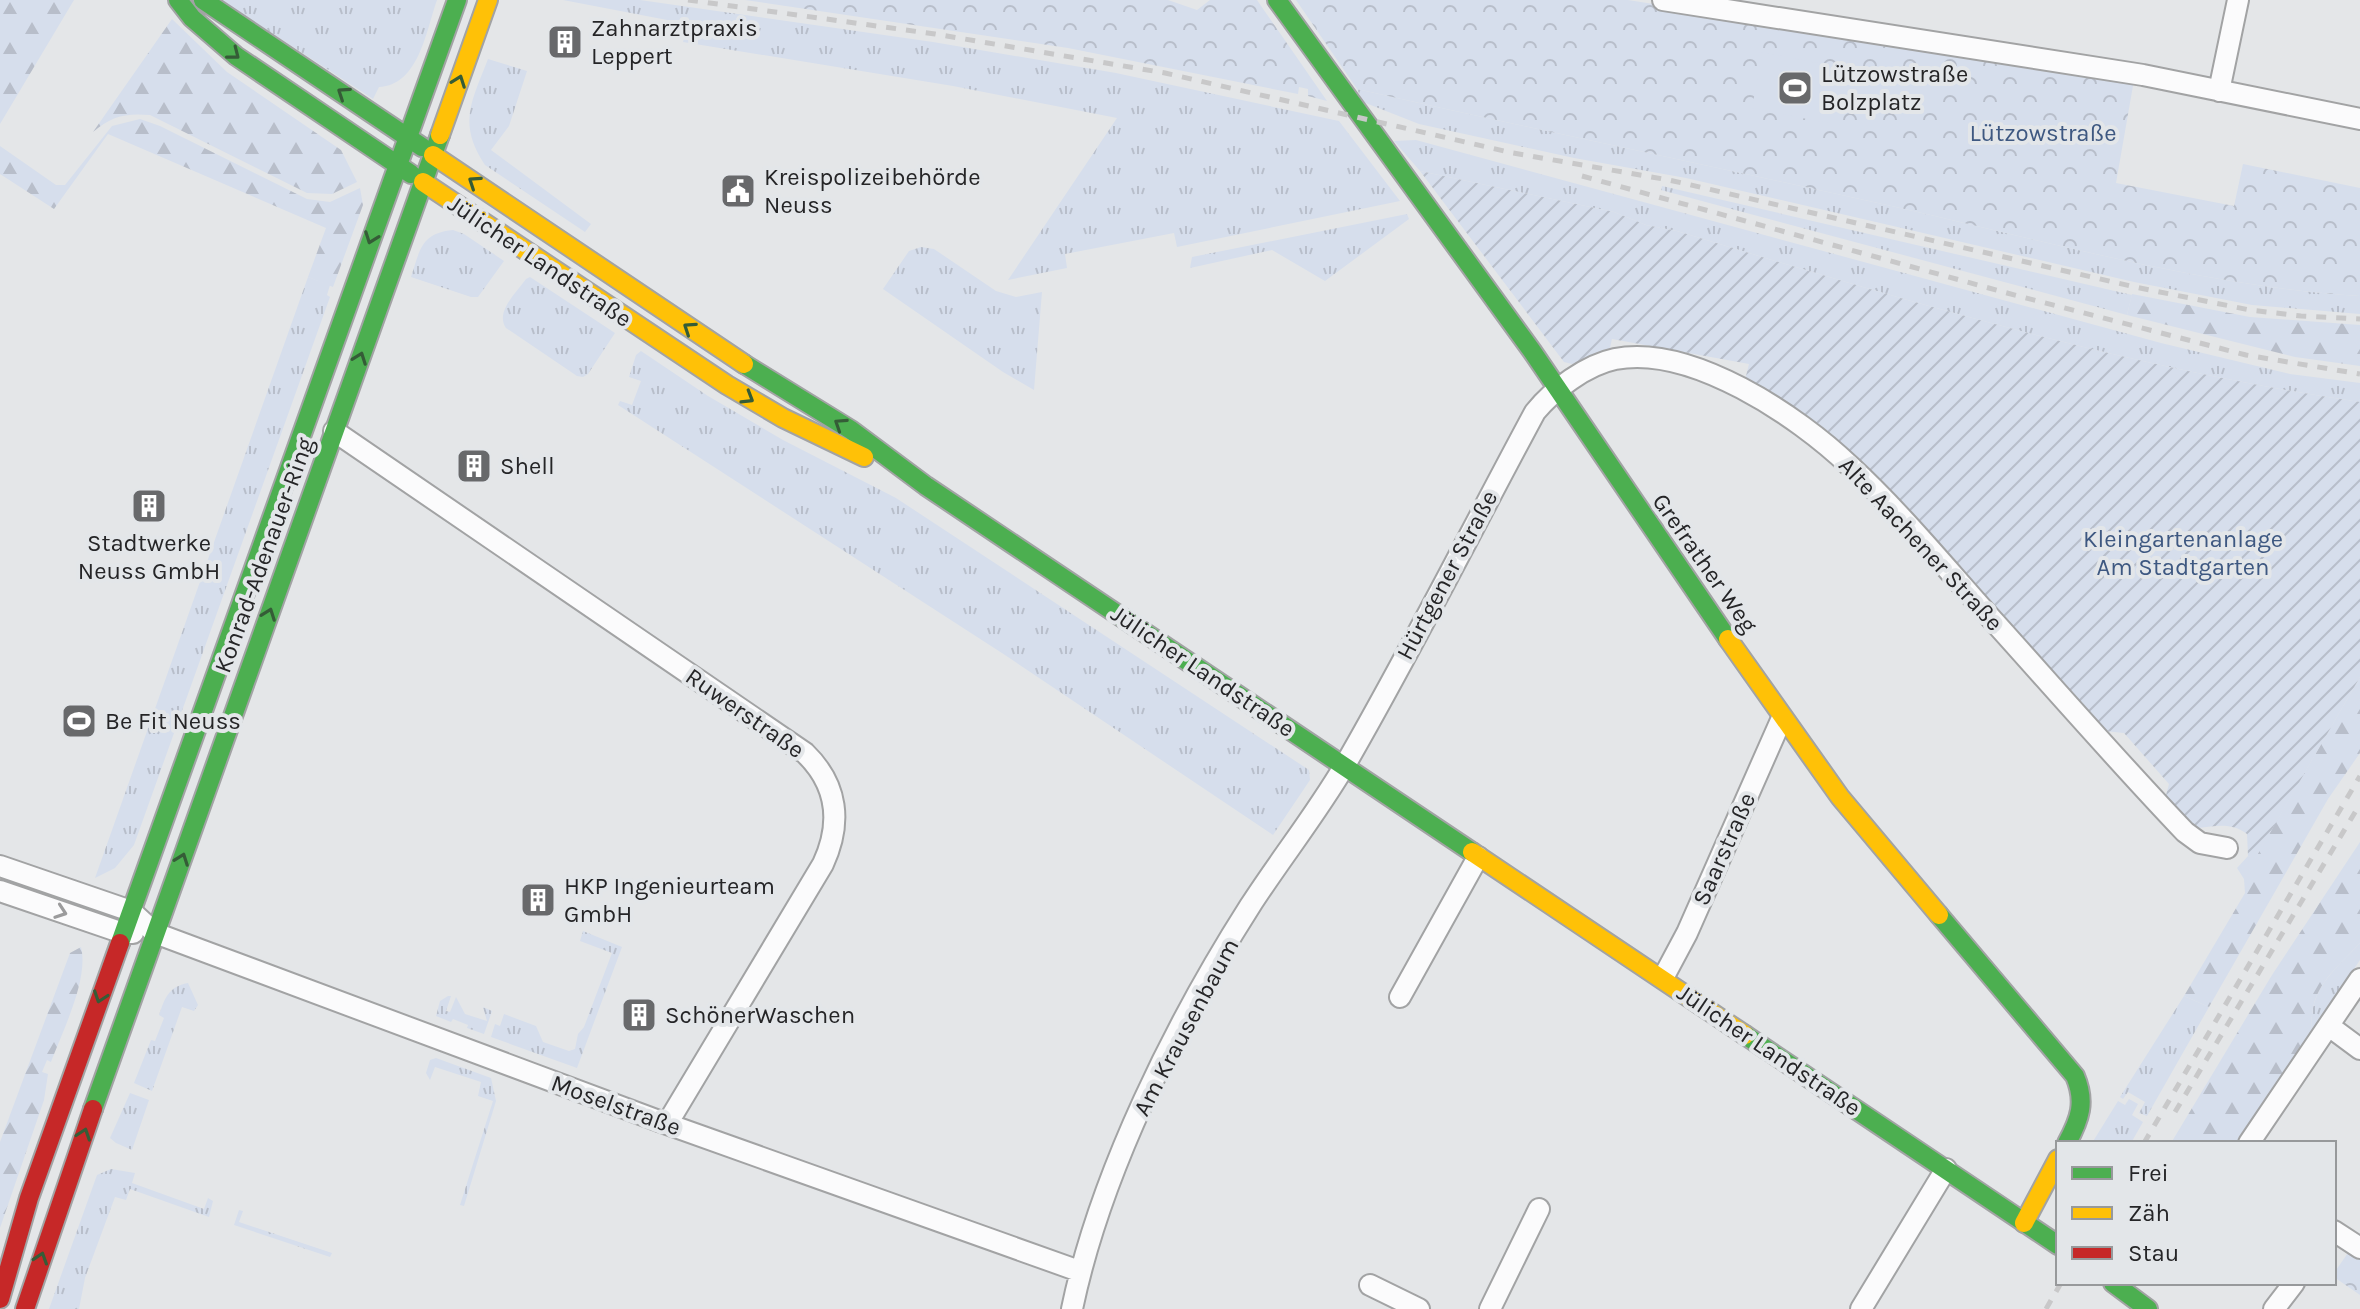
<svg xmlns="http://www.w3.org/2000/svg" width="2360" height="1309" viewBox="0 0 2360 1309" font-family="Karla,sans-serif">
  <defs>
    <pattern id="grass-tufts" width="24" height="20" patternUnits="userSpaceOnUse" patternTransform="scale(2)"><rect width="24" height="20" fill="#d6deec"/><path d="M3 7l-1-3M5 7V3M7 7l1-3M15 17l-1-3M17 17v-4M19 17l1-3" fill="none" stroke="#b8beca"/></pattern>
    <pattern id="forest-firs" width="22" height="20" patternUnits="userSpaceOnUse" patternTransform="scale(2)"><rect width="22" height="20" fill="#d6deec"/><path d="M5 1l3.5 6h-7zM16 11l3.5 6h-7z" fill="#b8beca"/></pattern>
    <pattern id="park-crowns" width="20" height="18" patternUnits="userSpaceOnUse" patternTransform="scale(2)"><rect width="20" height="18" fill="#d6deec"/><path d="M2 6a3 3 0 1 1 6 0M12 15a3 3 0 1 1 6 0" fill="none" stroke="#b8beca"/></pattern>
    <pattern id="garden-furrows" width="10" height="10" patternUnits="userSpaceOnUse" patternTransform="scale(2)"><rect width="10" height="10" fill="#d6deec"/><path d="M-1 1l2-2M0 10L10 0M9 11l2-2" fill="none" stroke="#b8beca"/></pattern>
  </defs>
  <rect width="100%" height="100%" fill="#e4e6e8"/>
  <path fill="url(#grass-tufts)" d="M221 0H437C426 31 419 85 379 87L373 99Z
    M563 0H640L933 42 1116 73 1339 121 1400 201 1177 247 1174 233 1065 254 1067 268 1008 280 1117 118 953 86 683 42 688 24Z
    M488 59 527 71 509 126 491 150 591 224 585 232 485 165C457 123 472 101 488 59Z
    M1357 89C1537 130 1717 167 1896 207 2050 242 2202 286 2360 296V314L2252 305 2134 282 1686 178 1574 158 1419 124 1363 102Z
    M1416 140 2161 343 2290 374 2360 383V402C2127 368 1902 300 1677 231L1646 225 1614 212 1420 171 1394 141Z
    M1662 186 2132 295 2127 315 1661 190Z
    M1407 214 1409 219 1325 281 1272 250 1190 268 1192 257Z
    M453 230 464 234 504 261 478 297H471L411 277C420 250 421 233 453 230Z
    M921 247 934 249 996 291 1016 297 1042 292 1034 390 1003 372 883 289 909 251Z
    M308 277 330 285 327 295 330 297 134 845 115 868 95 878Z
    M530 277 615 333 588 374 583 377 577 376 506 328C495 312 516 293 526 279Z
    M641 351 708 396 783 440 896 498 1309 770 1310 780 1273 835 1005 655 618 405 620 401 632 405 641 381 629 377 636 355Z
    M583 931 622 947 577 1068 491 1037 495 1024 500 1026 504 1014 536 1026 543 1042 569 1051 575 1049 578 1034 584 1027 612 953 580 941Z
    M2360 943V960L2312 1032C2308 989 2333 972 2360 943Z
    M188 983 198 1005 194 1011 182 1007 152 1091 134 1083 151 1040 155 1041 164 1018 159 1015C165 998 168 987 188 983Z
    M448 996H451L446 1011 450 1012 456 997 465 1014 487 1021 483 1007 492 1011 484 1034 467 1028 468 1025 453 1019 451 1022 436 1016 440 1001Z
    M2184 996 2209 1007 2147 1116 2139 1113 2145 1102 2128 1092 2123 1099 2120 1097Z
    M436 1058 491 1078 496 1101 464 1206 460 1205 493 1101 478 1096 481 1082 435 1067 430 1080 426 1073 430 1060Z
    M130 1093 149 1100 132 1150 116 1143 110 1138Z
    M2129 1099 2138 1104 2132 1115 2143 1122 2131 1143H2092L2118 1101 2125 1105Z
    M111 1169 135 1173 132 1183 204 1209 208 1198 213 1201 209 1217 130 1189 126 1200 115 1197 85 1278 79 1309H49L97 1175Z
    M239 1210 243 1211 239 1222 332 1253 330 1257 234 1225Z"/>
  <path fill="url(#forest-firs)" d="M0 0H74L0 124Z
    M172 19 227 72 341 150 357 182 332 194 307 193 150 115C125 113 112 116 93 132Z
    M140 119 160 126 307 199 330 202 360 188 363 205 333 287 308 277 326 228 108 134 54 209 0 174V146L56 185H65L112 126Z
    M2132 294 2250 317 2360 325V366L2295 357 2127 315Z
    M2360 677V753L2328 799 2209 1007 2184 996 2245 893 2244 879 2237 868 2248 856 2255 858Z
    M2360 842V943C2333 972 2308 989 2312 1031L2317 1035C2298 1058 2245 1116 2244 1143H2171L2272 975Z
    M81 947C89 979 63 1030 51 1062L47 1060 42 1072 48 1074 44 1100 0 1228V1142L70 953Z"/>
  <path fill="url(#park-crowns)" d="M745 0H1168L1197 10 1210 0H1257L1327 101 1308 96V89L1299 87 1298 94 1068 48Z
    M1296 0H1628L2134 80 2116 183 2234 206 2243 164 2360 188V296C2202 286 2050 242 1896 207 1717 167 1537 130 1357 89Z
    M2350 1250 2360 1257V1295L2334 1277V1273Z"/>
  <path fill="url(#garden-furrows)" d="M1420 171 1614 212 1646 225 1677 231C1902 300 2127 368 2360 402V677L2255 859 2248 856 2247 834C2231 822 2217 826 2198 828L2165 799 2169 784 2124 733 2104 731 1951 558 1745 380 1749 364 1612 339 1609 352 1572 364 1564 362Z"/>
  <path fill="#d6deec" d="M1762 52 1838 67 1828 123 1752 108Z
    M1847 84 1865 88 1861 111 1843 107Z"/>
  <g fill="none" stroke-linecap="round" stroke-linejoin="round">
    <defs>
      <path id="street" d="M1663 0 2143 75 2360 119
        M2219 91 2238 0
        M334 431 805 753C838 785 842 823 823 864L667 1124
        M0 866 131 911 155 933 667 1124 1079 1271
        M0 891 123 933H133
        M1663 978 1687 933 1782 718
        M1400 997 1478 857
        M2329 1026 2360 1049
        M2249 1143 2360 979
        M2334 1231 2360 1248
        M1370 1285 1419 1309
        M1072 1309C1100 1174 1176 1022 1250 906 1281 858 1317 813 1345 765 1412 649 1472 529 1535 412 1553 390 1586 365 1615 359 1691 344 1798 416 1850 466 1903 515 1949 572 1998 626 2060 695 2121 765 2185 832L2200 843 2227 848
        M1490 1309 1539 1209
        M1861 1309 1946 1169
        M2274 1309 2294 1283"/>
      <path id="fast" d="M178 0 192 18 236 56 411 174
        M203 0 422 147
        M1277 0 1532 351 1728 639
        M744 364 851 430 926 486 1472 852
        M1939 915 2075 1076C2086 1102 2080 1119 2067 1143
        M120 943 457 0
        M1745 1035 2058 1245
        M93 1109 440 135
        M2113 1283 2148 1309"/>
      <path id="slow" d="M440 135 488 0
        M433 155 744 364
        M423 182 727 385 783 418 864 457
        M1728 639 1840 797 1939 915
        M1472 852 1745 1035
        M2024 1223 2058 1159"/>
      <path id="jam" d="M0 1299 29 1198 120 943
        M25 1309 93 1109"/>
    </defs>
    <use href="#street" stroke="#a2a3a4" stroke-width="24"/>
    <use href="#fast" stroke="#a2a3a4" stroke-width="22"/>
    <use href="#slow" stroke="#a2a3a4" stroke-width="22"/>
    <use href="#jam" stroke="#a2a3a4" stroke-width="22"/>
    <use href="#street" stroke="#fbfbfc" stroke-width="20"/>
    <use href="#fast" stroke="#4caf50" stroke-width="18"/>
    <use href="#slow" stroke="#ffc107" stroke-width="18"/>
    <use href="#jam" stroke="#c62828" stroke-width="18"/>
    <path stroke="#c8c8c9" stroke-width="5" stroke-dasharray="10 10" stroke-linecap="butt" d="M688 0 935 34 1165 73 1513 153 1669 180 2135 287 2250 310 2301 316 2360 319
      M1582 176 2007 293 2246 355 2360 374
      M2175 1112 2360 804
      M2144 1143 2360 776
      M2046 1309 2061 1283"/>
  </g>
  <defs><path id="oneway-chevron" d="M-2-3.5L2.5 0L-2 3.5" fill="none" stroke-width="1.6" stroke-linecap="round" stroke-linejoin="round" transform="scale(2)"/></defs>
  <g stroke="#355c37">
    <use href="#oneway-chevron" transform="translate(234 54) rotate(38)"/>
    <use href="#oneway-chevron" transform="translate(459 81) rotate(-70)"/>
    <use href="#oneway-chevron" transform="translate(343 93) rotate(-146)"/>
    <use href="#oneway-chevron" transform="translate(474 182) rotate(-146)"/>
    <use href="#oneway-chevron" transform="translate(371 238) rotate(110)"/>
    <use href="#oneway-chevron" transform="translate(689 328) rotate(-146)"/>
    <use href="#oneway-chevron" transform="translate(360 358) rotate(-70)"/>
    <use href="#oneway-chevron" transform="translate(748 398) rotate(31)"/>
    <use href="#oneway-chevron" transform="translate(840 424) rotate(-147)"/>
    <use href="#oneway-chevron" transform="translate(269 614) rotate(-70)"/>
    <use href="#oneway-chevron" transform="translate(182 859) rotate(-70)"/>
    <use href="#oneway-chevron" transform="translate(100 997) rotate(109)"/>
    <use href="#oneway-chevron" transform="translate(84 1134) rotate(-71)"/>
    <use href="#oneway-chevron" transform="translate(41 1258) rotate(-72)"/>
  </g>
  <use stroke="#9b9b9c" href="#oneway-chevron" transform="translate(61 912) rotate(19)"/>
  <defs>
    <symbol id="building-square" viewBox="-11 -11 22 22"><rect x="-9" y="-9" width="18" height="18" rx="4" fill="#68696b" stroke="#e3e6e9"/><path d="M-4-6H4V6H1V3H-1V6H-4ZM-2.5-4.3h1.7v1.8h-1.7ZM.8-4.3h1.7v1.8H.8ZM-2.5-1h1.7V.8h-1.7ZM.8-1h1.7V.8H.8Z" fill="#fff"/></symbol>
    <symbol id="stadium-square" viewBox="-11 -11 22 22"><rect x="-9" y="-9" width="18" height="18" rx="4" fill="#68696b" stroke="#e3e6e9"/><path d="M0-5a6.5 5 0 1 0 0 10a6.5 5 0 1 0 0-10ZM-3.5-1.8h7v3.6h-7Z" fill="#fff"/></symbol>
    <symbol id="civic-square" viewBox="-11 -11 22 22"><rect x="-9" y="-9" width="18" height="18" rx="4" fill="#68696b" stroke="#e3e6e9"/><path d="M-.6-6.5H3V-4.5H.6V-3L4-1V1h2V6H-6V1h2V-1L-.6-3ZM-1.2 2.5V6h2.4V2.5Z" fill="#fff"/></symbol>
  </defs>
  <g fill-rule="evenodd">
    <use href="#building-square" x="545" y="22" width="40" height="40"/>
    <use href="#stadium-square" x="1775" y="68" width="40" height="40"/>
    <use href="#civic-square" x="718" y="171" width="40" height="40"/>
    <use href="#building-square" x="454" y="446" width="40" height="40"/>
    <use href="#building-square" x="129" y="486" width="40" height="40"/>
    <use href="#stadium-square" x="59" y="701" width="40" height="40"/>
    <use href="#building-square" x="518" y="880" width="40" height="40"/>
    <use href="#building-square" x="619" y="995" width="40" height="40"/>
  </g>
  <g text-anchor="middle" stroke-width="8" stroke-linejoin="round" paint-order="stroke">
    <g font-size="24" fill="#252527" stroke="#e3e6e9" text-anchor="start">
      <text x="591" y="36">Zahnarztpraxis<tspan x="591" dy="28">Leppert</tspan></text>
      <text x="1821" y="82">Lützowstraße<tspan x="1821" dy="28">Bolzplatz</tspan></text>
      <text x="764" y="185">Kreispolizeibehörde<tspan x="764" dy="28">Neuss</tspan></text>
      <text x="500" y="474">Shell</text>
      <text x="149" y="551" text-anchor="middle">Stadtwerke<tspan x="149" dy="28">Neuss GmbH</tspan></text>
      <text x="105" y="729">Be Fit Neuss</text>
      <text x="564" y="894">HKP Ingenieurteam<tspan x="564" dy="28">GmbH</tspan></text>
      <text x="665" y="1023">SchönerWaschen</text>
    </g>
    <g font-size="24" fill="#3e5881" stroke="#e3e6e9">
      <text x="2043" y="141">Lützowstraße</text>
      <text x="2183" y="547">Kleingartenanlage<tspan x="2183" dy="28">Am Stadtgarten</tspan></text>
    </g>
    <g font-size="24" fill="#252527" stroke="#e3e6e9">
      <text transform="translate(540 261) rotate(34)" y="8">Jülicher Landstraße</text>
      <text transform="translate(1921 544) rotate(47)" y="8">Alte Aachener Straße</text>
      <text transform="translate(264 555) rotate(-70)" y="8">Konrad-Adenauer-Ring</text>
      <text transform="translate(1705 563) rotate(55)" y="8">Grefrather Weg</text>
      <text transform="translate(1447 575) rotate(-62)" y="8">Hürtgener Straße</text>
      <text transform="translate(1203 671) rotate(34)" y="8">Jülicher Landstraße</text>
      <text transform="translate(745 713) rotate(35)" y="8">Ruwerstraße</text>
      <text transform="translate(1724 849) rotate(-66)" y="8">Saarstraße</text>
      <text transform="translate(1186 1027) rotate(-62)" y="8">Am Krausenbaum</text>
      <text transform="translate(1769 1050) rotate(34)" y="8">Jülicher Landstraße</text>
      <text transform="translate(616 1105) rotate(20)" y="8">Moselstraße</text>
    </g>
  </g>
  <rect x="2056" y="1141" width="280" height="144" fill="#e3e6e9" stroke="#97999b" stroke-width="2"/>
  <rect x="2072" y="1167" width="40" height="12" fill="#4caf50" stroke="#97999b" stroke-width="2"/>
  <text x="2128" y="1181" font-size="24" fill="#252527">Frei</text>
  <rect x="2072" y="1207" width="40" height="12" fill="#ffc107" stroke="#97999b" stroke-width="2"/>
  <text x="2128" y="1221" font-size="24" fill="#252527">Zäh</text>
  <rect x="2072" y="1247" width="40" height="12" fill="#c62828" stroke="#97999b" stroke-width="2"/>
  <text x="2128" y="1261" font-size="24" fill="#252527">Stau</text>
</svg>
